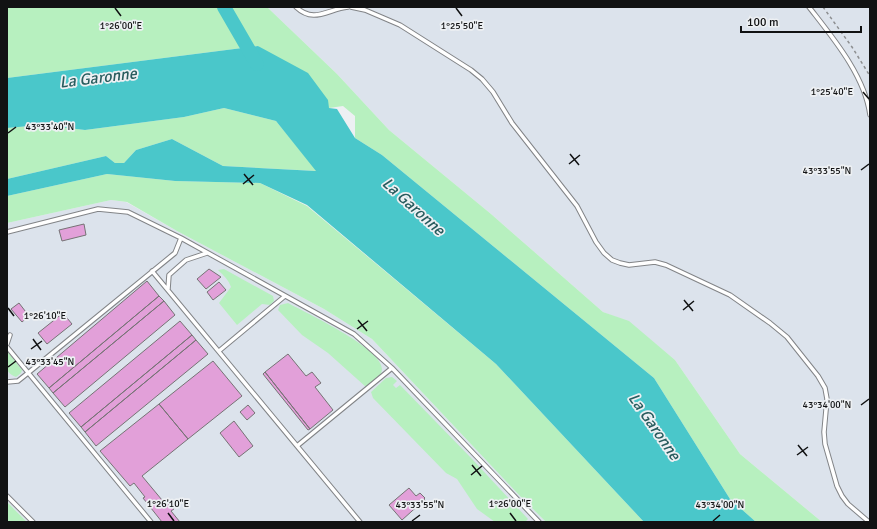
<svg xmlns="http://www.w3.org/2000/svg" width="877" height="529" viewBox="0 0 877 529" font-family="Signika,sans-serif">
  <rect width="100%" height="100%" fill="#edf0f3"/>
  <path fill="#dce3ec" d="M267 7H870V522H822L740 454 675 360 629 322 603 312 491 214 389 130 337 74Z
    M111 200 126 202 177 231 324 309 372 339 519 495 546 522H27L7 502V223Z"/>
  <path fill="#b7f0bf" d="M7 7H267L337 74 389 130 491 214 603 312 629 321 675 360 740 454 822 522H756L730 499 654 378 382 155 355 138V116L343 106 329 108 258 46 7 78Z
    M224 108 276 121 317 171 223 166 172 139 136 150 124 163H115L106 156 7 179V128L41 125 85 130 184 117Z
    M107 174 175 181 260 183 307 206 496 364 644 522H546L519 495 372 339 324 309 177 231 127 202 111 200 7 223V196Z
    M224 269 273 296 274 301 270 305 262 304 237 325 219 303 231 287C228 279 224 276 218 270Z
    M288 303C306 313 382 348 382 369 382 377 371 383 366 387L328 353 302 335 278 310 280 305Z
    M7 351 22 370 21 373 16 377C3 372 7 364 7 351Z
    M392 377 397 381 393 385 396 388 400 385 473 460 528 519 525 522H495L477 509 457 479 446 473 373 398 371 392 386 378Z
    M7 502 27 522H7Z"/>
  <path fill="#4ac7ca" d="M258 46 308 73 328 100 329 108 337 109 355 138 382 155 654 378 730 499 756 522H644L496 364 307 205 260 183 175 181 107 174 7 196V179L106 156 115 163H124L136 150 172 139 223 166 316 171 276 121 224 108 184 117 85 130 41 125 7 128V78Z"/>
  <g fill="none" stroke-linecap="round" stroke-linejoin="round">
    <path stroke="#4ac7ca" stroke-width="14" d="M224 7 257 64"/>
  </g>
  <path fill="#e2a0d9" stroke="#767375" d="M84 224 86 235 62 241 59 230Z
    M209 269 221 277 206 289 197 279Z
    M147 281 159 296 49 388 37 374Z
    M219 282 226 290 213 300 207 292Z
    M159 296 164 301 53 393 49 388Z
    M164 301 175 315 65 407 53 393Z
    M19 303 29 316 22 322 11 309Z
    M63 313 72 324 47 344 38 333Z
    M180 321 192 335 81 427 69 413Z
    M192 335 196 340 85 432 81 427Z
    M196 340 208 354 96 446 85 432Z
    M288 354 306 376 312 372 321 383 315 387 333 410 310 429 265 372Z
    M213 361 242 396 188 439 159 404Z
    M265 372 310 429 308 430 263 374Z
    M159 404 188 439 142 476 167 506 169 503 174 509 171 511 180 522H162L143 498 145 497 134 483 130 486 100 451Z
    M248 405 255 413 247 420 240 412Z
    M234 421 253 446 239 457 220 433Z
    M409 488 416 496 420 493 425 498 424 499 426 502 425 504 422 500 420 502 421 503 402 520 389 505Z"/>
  <g fill="none" stroke-linecap="round" stroke-linejoin="round">
    <defs>
      <path id="lane" d="M296 7C314 24 328 9 348 7
        M351 7 365 10 400 25 471 70 482 79 493 92 512 123 577 206 596 242 604 253 612 260 620 263 629 265 655 262 666 265 730 295 770 323 787 337 818 376 825 388 827 399 824 432 825 444 837 486 842 496 848 504 869 522
        M809 7C833 38 865 76 870 115
        M7 232 98 209 128 212 181 238 354 334 392 368 539 522
        M152 271 360 522
        M168 289 169 275 186 260 207 253
        M7 344 10 335
        M7 347 151 522
        M219 351 285 296
        M7 382 18 381 28 373 175 253 181 238
        M297 446 392 368
        M7 496 33 522"/>
    </defs>
    <use href="#lane" stroke="#828487" stroke-width="5.5"/>
    <path stroke="#8c8e90" stroke-width="1.5" stroke-dasharray="3 3" stroke-linecap="butt" d="M823 7 852 47 870 76"/>
    <use href="#lane" stroke="#fff" stroke-width="3.5"/>
  </g>
  <path fill="none" stroke="#111213" stroke-width="1.5" d="M115 8 121 16M456 8 462 16M863 92 869 99M8 133 16 127M570 154 579 165M569 164 580 155M861 170 869 164M244 174 253 185M243 184 254 175M684 300 693 311M8 308 14 316M683 310 694 301M358 320 367 331M357 329 368 321M33 339 41 350M31 349 42 341M8 367 16 361M861 405 869 399M798 445 807 456M797 455 808 447M472 465 481 476M471 475 482 466M168 513 174 521M510 513 516 521M412 521 420 515M713 521 720 515"/>
  <g text-anchor="middle" stroke-width="3.5" stroke-linejoin="round" paint-order="stroke">
    <g font-size="16" font-style="italic" fill="#285c5e" stroke="#edf0f3">
      <text transform="translate(98 77) rotate(-7)" y="6">La Garonne</text>
      <text transform="translate(414 206) rotate(42)" y="6">La Garonne</text>
      <text transform="translate(655 426) rotate(55)" y="6">La Garonne</text>
    </g>
  </g>
  <g font-size="10" text-anchor="middle" fill="#111213" stroke="#edf0f3" stroke-width="3.5" stroke-linejoin="round" paint-order="stroke">
    <text x="121" y="29">1°26'00"E</text>
    <text x="462" y="29">1°25'50"E</text>
    <text x="832" y="95">1°25'40"E</text>
    <text x="50" y="130">43°33'40"N</text>
    <text x="827" y="174">43°33'55"N</text>
    <text x="45" y="319">1°26'10"E</text>
    <text x="50" y="365">43°33'45"N</text>
    <text x="827" y="408">43°34'00"N</text>
    <text x="168" y="507">1°26'10"E</text>
    <text x="510" y="507">1°26'00"E</text>
    <text x="420" y="508">43°33'55"N</text>
    <text x="720" y="508">43°34'00"N</text>
  </g>
  <rect width="877" height="529" fill="none" stroke="#111213" stroke-width="16"/>
  <path d="M741 26v6h120v-6" fill="none" stroke="#111213" stroke-width="2"/>
  <text x="747" y="26" font-size="12" fill="#111213" stroke="#edf0f3" stroke-width="3" paint-order="stroke">100 m</text>
</svg>
